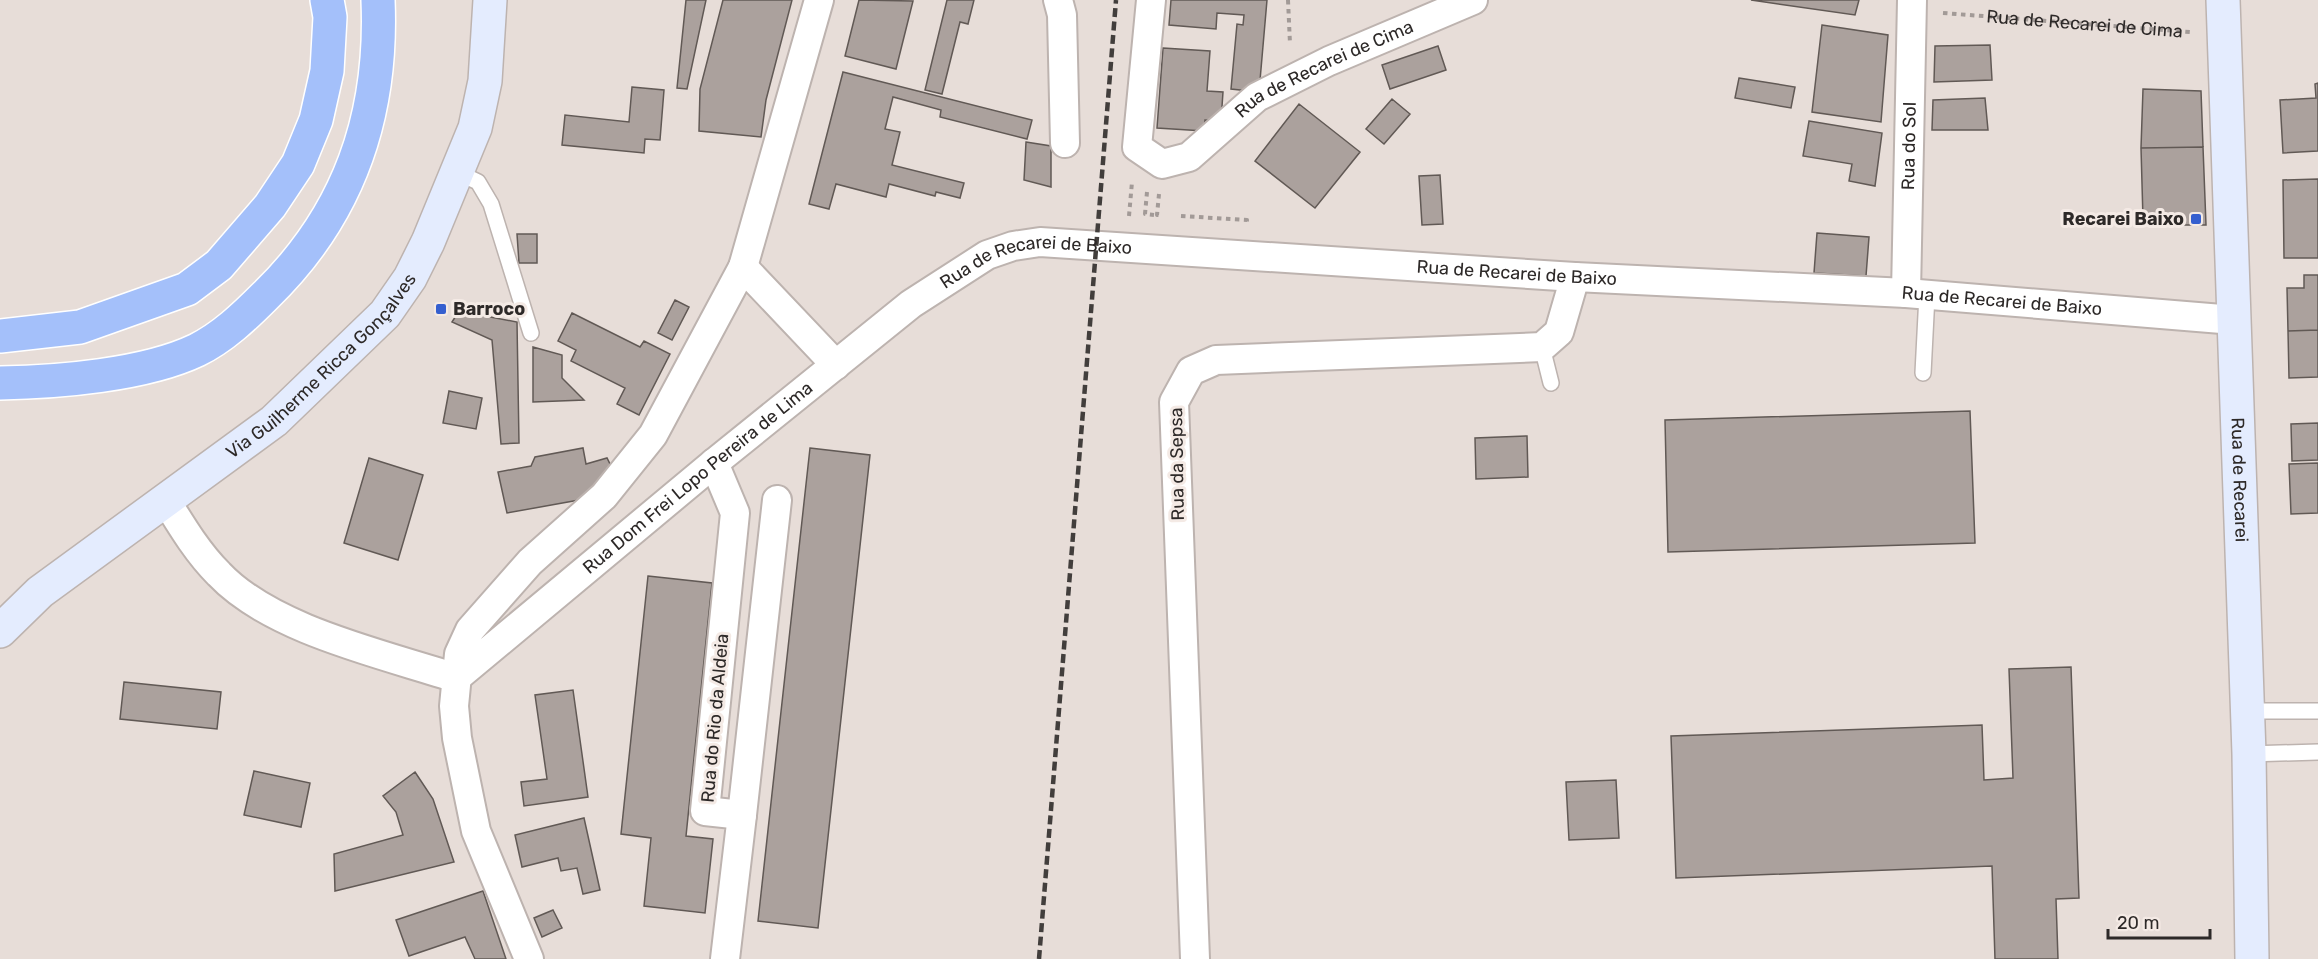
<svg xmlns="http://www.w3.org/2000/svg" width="2318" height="959" viewBox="0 0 2318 959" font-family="Rubik,sans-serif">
  <rect width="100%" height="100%" fill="#e7ddd8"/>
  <path fill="#aba19d" stroke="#615955" stroke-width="1.5" d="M686 0H706L687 89 677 88Z
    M723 0H792L766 100 761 137 699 131 700 89Z
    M859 0 913 1 896 69 845 56Z
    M947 0H974L968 24 960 22 942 94 925 90Z
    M1171 0H1267L1259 92 1231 89 1237 24 1243 25 1244 15 1217 13 1216 29 1169 25Z
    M1751 0H1859L1855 15Z
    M1822 25 1888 35 1881 122 1812 112Z
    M1990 45 1992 80 1934 82 1935 46Z
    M1438 46 1446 70 1390 89 1382 65Z
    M1163 48 1210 51 1207 91 1223 92 1221 121 1205 120 1204 131 1157 128Z
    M843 72 1032 120 1027 139 940 117 941 110 893 97 885 129 900 132 892 165 964 183 960 198 936 192 935 196 889 184 886 197 836 184 829 209 809 204Z
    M1739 78 1795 87 1791 108 1735 98Z
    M2318 83V151L2283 153 2280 100 2316 98 2315 84Z
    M632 87 664 90 660 140 645 139 644 153 562 145 565 115 629 122Z
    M2143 89 2201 91 2203 147 2141 148Z
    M1985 98 1988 130H1932L1933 100Z
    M1392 99 1410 114 1384 144 1366 129Z
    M1299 104 1360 152 1315 208 1255 161Z
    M1809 121 1882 133 1875 186 1849 181 1852 164 1803 156Z
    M1026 142 1051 146V187L1024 180Z
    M2203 147 2206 225H2159V218L2143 219 2141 148Z
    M1440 175 1443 224 1422 225 1419 176Z
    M2318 179V258H2284L2283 180Z
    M1817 233 1869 237 1866 276 1814 273Z
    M517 234H537V263H519Z
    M2304 275H2318V330L2288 331 2287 288H2304Z
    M675 300 689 307 672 340 658 333Z
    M459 311 517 322 519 443 501 444 492 340 452 322Z
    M572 313 640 347 644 341 670 354 639 415 617 404 625 388 571 361 576 350 558 341Z
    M2318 330V377L2289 378 2288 331Z
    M533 347 562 355V378L584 400 533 402Z
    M449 391 482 398 476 429 443 423Z
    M1970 411 1975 543 1668 552 1665 420Z
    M2318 423V460L2292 461 2291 424Z
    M1527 436 1528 477 1476 479 1475 438Z
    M583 448 586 464 607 458 612 468 590 498 507 513 498 472 531 466 535 457Z
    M810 448 870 455 818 928 758 921Z
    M369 458 423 475 398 560 344 543Z
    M2318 463V513L2291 514 2289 464Z
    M648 576 712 583 686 836 713 839 705 913 644 906 651 838 621 834Z
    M2071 667 2079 898 2056 899 2058 959H1995L1992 866 1676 878 1671 736 1982 725 1984 780 2013 778 2009 669Z
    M124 682 221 692 217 729 120 719Z
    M573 690 588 797 524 806 521 782 547 779 535 695Z
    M254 771 310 783 301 827 244 815Z
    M415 772 433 799 454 862 335 891 334 854 403 835 396 812 383 796Z
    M1616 780 1619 838 1569 840 1566 782Z
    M584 818 600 890 583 894 577 868 561 871 558 858 522 867 515 835Z
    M483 891 506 959H475L465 937 409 956 396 920Z
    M553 910 562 928 542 937 534 918Z"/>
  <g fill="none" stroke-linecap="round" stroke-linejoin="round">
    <defs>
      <path id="lane" d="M457 172 478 182 491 204 531 333
        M1542 347 1551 383
        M1923 373 1927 295
        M2247 711H2318
        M2249 754 2318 752"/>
      <g id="street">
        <path d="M1058 0 1062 15 1065 143"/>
        <path id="s2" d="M1151 0 1137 147 1162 164 1189 157 1257 97 1329 61 1473 0"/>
        <path d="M743 267 836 365"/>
        <path id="s3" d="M1906 293 1912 0"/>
        <path d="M714 463 735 513 705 811 742 815 725 959"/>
        <path id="s4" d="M165 499C181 525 197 552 219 574 272 630 383 654 456 678L714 463 911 304 987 255 1013 246 1040 242 1575 277 1906 293 2234 320"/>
        <path d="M742 815 777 500"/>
        <path d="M529 959 476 831 457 738 454 706 459 654 470 630 530 562 604 496 653 435 743 267 819 0"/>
        <path d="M1195 959 1174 402 1191 371 1216 360 1542 347 1559 332 1575 277"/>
      </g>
      <g id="secondary">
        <path id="s5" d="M2223 0 2249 754 2252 959"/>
        <path id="s6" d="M0 631 40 592 274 421 385 314 410 278 428 242 475 128 485 81 490 0"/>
      </g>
      <path id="highway" d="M0 336 80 327 187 289 219 265 270 206 298 164 316 120 327 71 330 17 327 0
        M0 383C58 382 145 375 197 350 223 337 244 317 265 296 349 215 383 116 378 0"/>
    </defs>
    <use href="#lane" stroke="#bdb3af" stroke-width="18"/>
    <use href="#street" stroke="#bdb3af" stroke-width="32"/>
    <use href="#secondary" stroke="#bdb3af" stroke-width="36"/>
    <use href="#highway" stroke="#fff" stroke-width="36"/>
    <g stroke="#a29a97" stroke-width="4" stroke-dasharray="4.5 4.5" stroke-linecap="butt">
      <path d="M1288 0 1290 44"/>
      <path id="s1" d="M1943 13 2190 32"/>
      <path d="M1147 192 1145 214 1154 215"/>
      <path d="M1159 194 1157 215H1162"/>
      <path d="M1129 216 1132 182"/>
      <path d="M1181 216 1247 220 1246 225"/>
    </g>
    <use href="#lane" stroke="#fff" stroke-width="15"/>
    <use href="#street" stroke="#fff" stroke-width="28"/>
    <use href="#secondary" stroke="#e4ecfe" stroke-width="33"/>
    <use href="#highway" stroke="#a4c0fa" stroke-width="33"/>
    <path stroke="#423e3c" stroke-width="4.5" stroke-dasharray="9 4.5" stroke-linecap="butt" d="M1039 959 1116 0"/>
  </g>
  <g fill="#355fcf" stroke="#f4eae5" stroke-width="2">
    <rect x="2190" y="213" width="12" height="12" rx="3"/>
    <rect x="435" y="303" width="12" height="12" rx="3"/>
  </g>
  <g text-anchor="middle" stroke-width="6" stroke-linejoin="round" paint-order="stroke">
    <g font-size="18" fill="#2d2928" stroke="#f4eae5">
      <text dy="6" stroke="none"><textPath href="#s1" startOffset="142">Rua de Recarei de Cima</textPath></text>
      <text dy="6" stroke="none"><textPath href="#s2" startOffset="369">Rua de Recarei de Cima</textPath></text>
      <text dy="6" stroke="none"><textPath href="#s3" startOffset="147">Rua do Sol</textPath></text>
      <text dy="6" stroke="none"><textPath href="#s4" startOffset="1080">Rua de Recarei de Baixo</textPath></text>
      <text dy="6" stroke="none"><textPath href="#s4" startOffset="1566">Rua de Recarei de Baixo</textPath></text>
      <text dy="6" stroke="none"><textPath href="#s4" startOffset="2052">Rua de Recarei de Baixo</textPath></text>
      <text dy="6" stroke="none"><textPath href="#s6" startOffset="418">Via Guilherme Ricca Gonçalves</textPath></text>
      <text transform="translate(1177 464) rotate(-91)" y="6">Rua da Sepsa</text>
      <text dy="6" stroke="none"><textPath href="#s4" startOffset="668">Rua Dom Frei Lopo Pereira de Lima</textPath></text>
      <text dy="6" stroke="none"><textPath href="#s5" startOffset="480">Rua de Recarei</textPath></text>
      <text transform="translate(715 718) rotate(-85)" y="6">Rua do Rio da Aldeia</text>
    </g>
    <g font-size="18" font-weight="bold" fill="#2d2928" stroke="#f4eae5" text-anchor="end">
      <text x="2184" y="225">Recarei Baixo</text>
      <text x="453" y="315" text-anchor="start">Barroco</text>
    </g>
  </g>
  <path d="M2108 929v9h102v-9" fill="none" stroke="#2d2928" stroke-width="3"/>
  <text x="2117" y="929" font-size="18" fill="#2d2928" stroke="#f4eae5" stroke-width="4.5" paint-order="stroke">20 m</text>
</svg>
